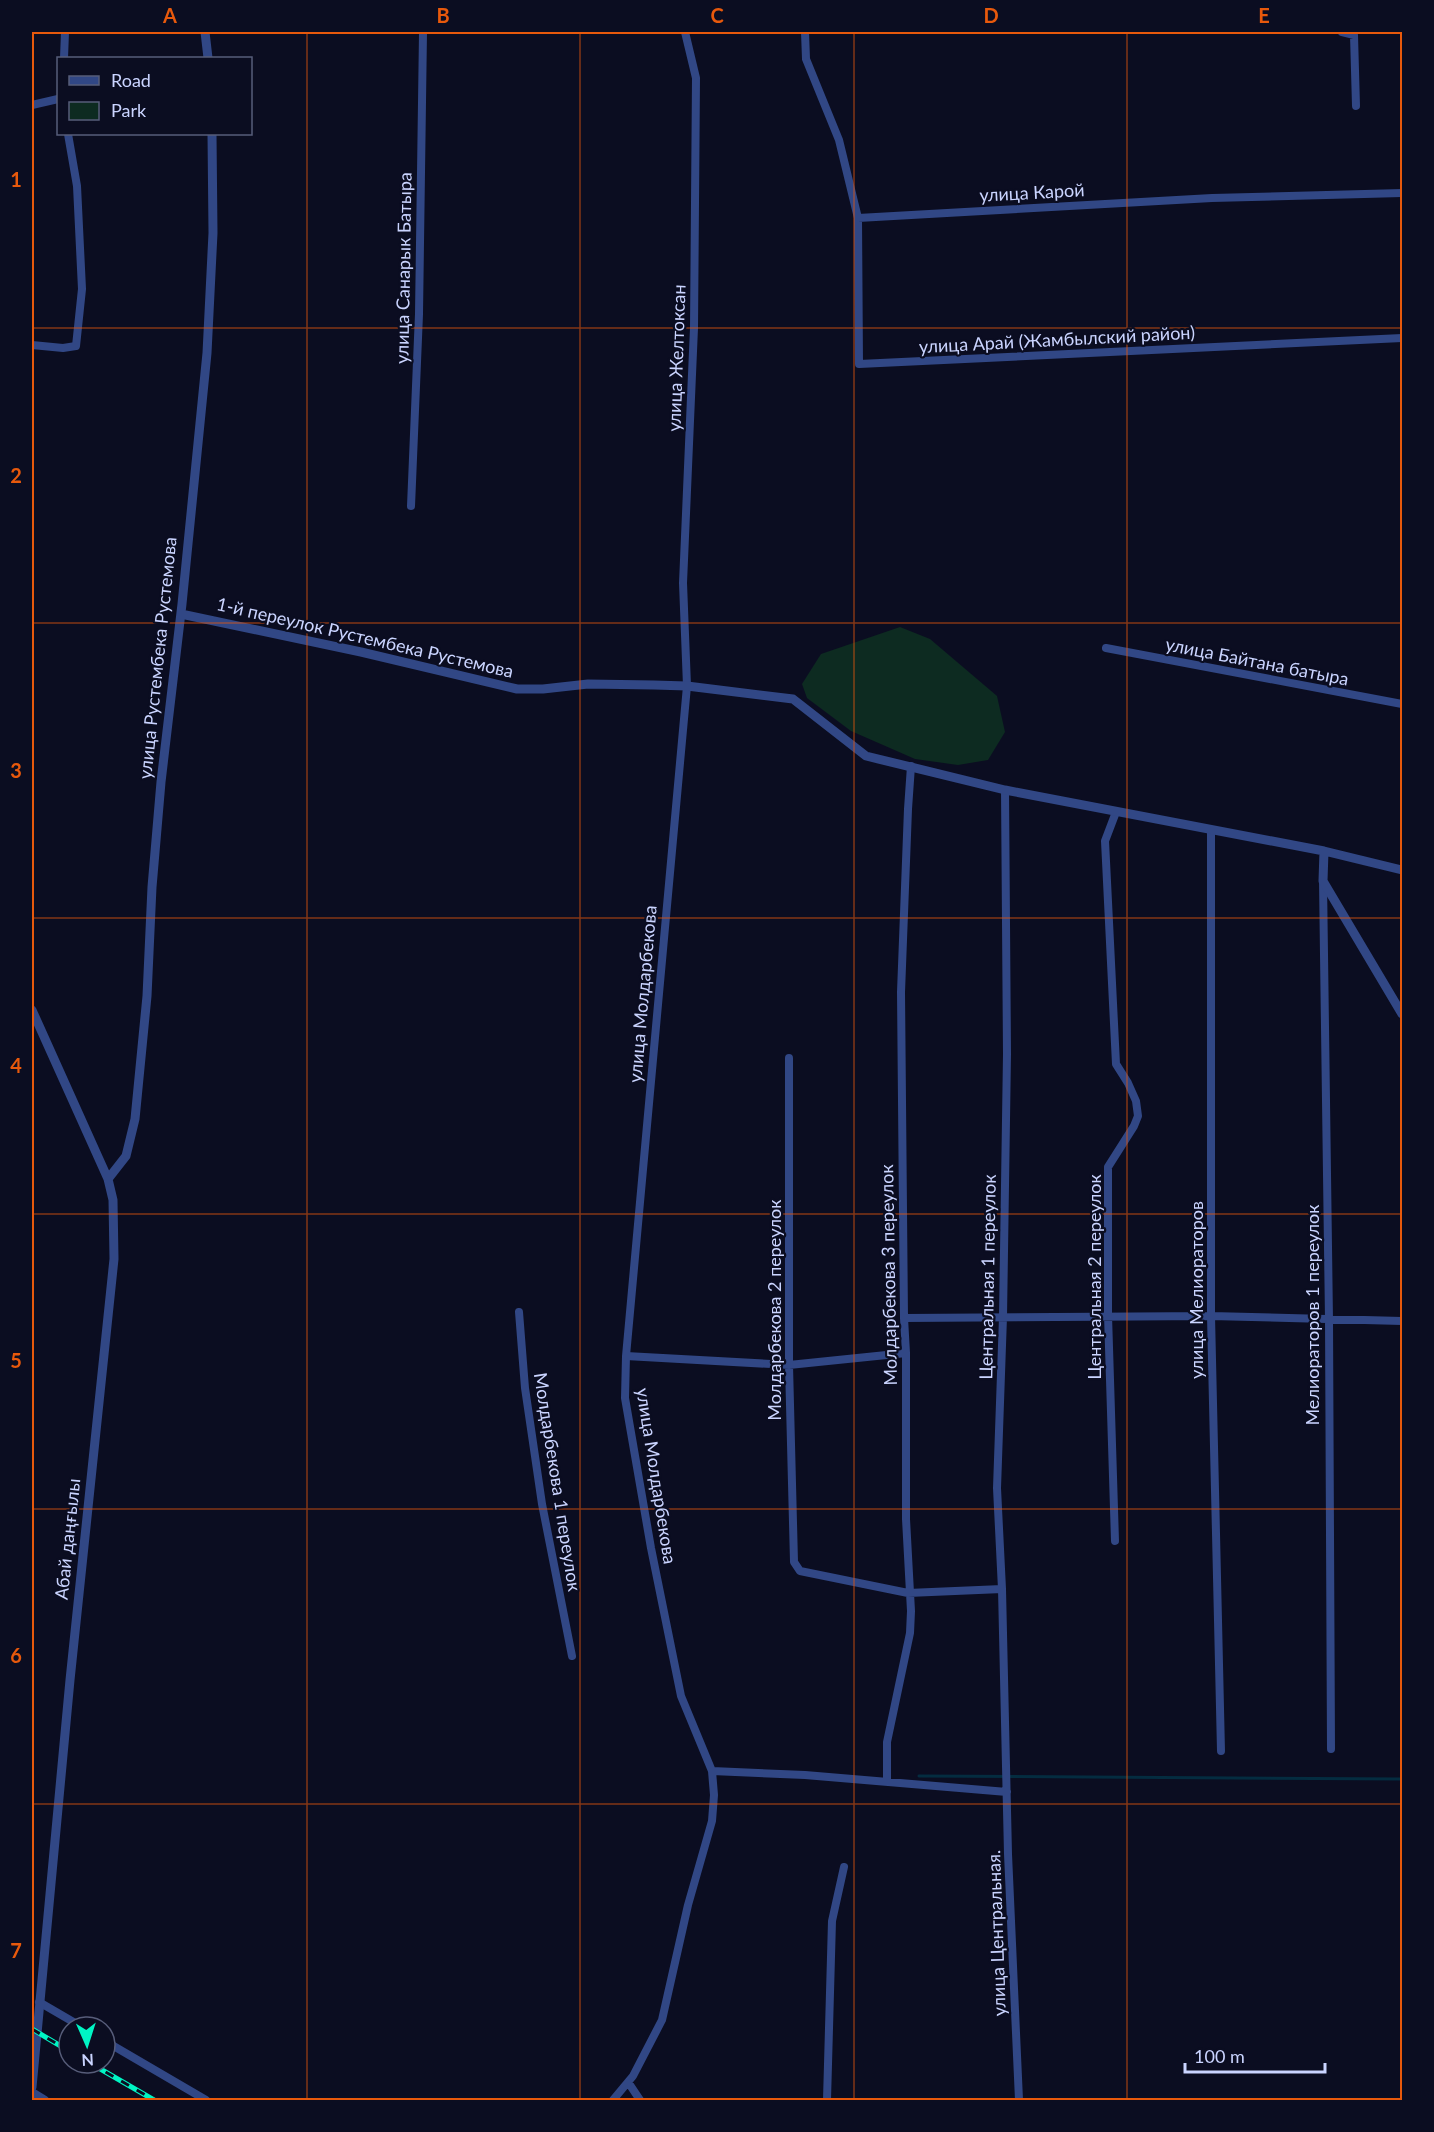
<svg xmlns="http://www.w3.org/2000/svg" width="1434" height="2132" viewBox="0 0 1434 2132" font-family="Lato,sans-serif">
  <rect width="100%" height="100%" fill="#0b0d21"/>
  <path fill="#0d2b21" d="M900 627 930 639 997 696 1005 732 988 760 958 765 915 759 851 731 807 698 802 684 821 654Z"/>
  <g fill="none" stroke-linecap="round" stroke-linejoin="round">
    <path stroke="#042c40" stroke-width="3" d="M919 1776 1402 1779"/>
    <path stroke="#314785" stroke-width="8" d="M805 32 806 59 839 140 858 218 1212 198 1402 193
      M1342 32 1354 35 1356 106
      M64 58 65 32
      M32 105 58 99
      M858 218 859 364 1402 338
      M32 345 63 348 76 346 82 289 77 186 68 134
      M411 506 419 314 423 32
      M1106 648 1402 704
      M1005 790 1007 1054 1003 1317 997 1488 1002 1589 1008 1854 1019 2100
      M1211 830V1316L1221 1751
      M1323 881 1329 1320 1331 1749
      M789 1058V1365L794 1562 800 1571 908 1593 1002 1589
      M519 1312 525 1388 542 1504 572 1656
      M904 1318 1211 1316 1402 1321
      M626 1356 789 1365 906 1353
      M1115 1541 1108 1315V1167L1134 1126 1138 1116 1136 1101 1128 1083 1116 1064 1105 841 1116 812
      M712 1771 805 1775 1007 1792
      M887 1782V1742L910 1633 911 1611 906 1519V1353L904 1318 901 992 908 809 911 766
      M39 2002 82 2027
      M105 2041 206 2100
      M628 2082 640 2100
      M32 2092 45 2100
      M613 2100 633 2076 662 2020 688 1905 712 1821 714 1795 712 1771 681 1696 651 1548 625 1398 626 1356 687 686 683 583 694 328 696 78 685 32
      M827 2100 832 1921 844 1867"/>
    <path stroke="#314785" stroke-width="9" d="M205 32 208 58
      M181 614 361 652 517 689H543L588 684 654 685 687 686 793 699 866 756 1005 790 1324 851 1402 870
      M1324 851 1323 881 1402 1014
      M32 1010 108 1179 113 1200 114 1259 70 1680 32 2087
      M108 1179 126 1156 135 1119 147 996 152 887 161 782 182 604 207 353 213 233 212 134"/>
    <defs>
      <path id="rail" d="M32 2029 69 2051
        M90 2063 154 2100"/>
    </defs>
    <use href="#rail" stroke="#00f5c4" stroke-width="5"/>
    <use href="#rail" stroke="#0b0d21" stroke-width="3" stroke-dasharray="9" stroke-linecap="butt"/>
  </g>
  <path fill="none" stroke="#e8590c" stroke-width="1.5" stroke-opacity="0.55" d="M307 32V2100M580 32V2100M854 32V2100M1127 32V2100M32 328H1402M32 623H1402M32 918H1402M32 1214H1402M32 1509H1402M32 1804H1402"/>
  <g text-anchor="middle" stroke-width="4.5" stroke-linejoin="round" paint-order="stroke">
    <g font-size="18" fill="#cad4ff" stroke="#0b0d21">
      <text transform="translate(1032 193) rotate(-3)" y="6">улица Карой</text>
      <text transform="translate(404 268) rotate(-89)" y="6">улица Санарык Батыра</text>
      <text transform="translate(1057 340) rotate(-3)" y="6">улица Арай (Жамбылский район)</text>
      <text transform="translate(677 358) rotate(-88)" y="6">улица Желтоксан</text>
      <text transform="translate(365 638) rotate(13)" y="6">1-й переулок Рустембека Рустемова</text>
      <text transform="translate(158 658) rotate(-84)" y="6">улица Рустембека Рустемова</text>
      <text transform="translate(1257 662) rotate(11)" y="6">улица Байтана батыра</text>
      <text transform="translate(643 994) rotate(-85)" y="6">улица Молдарбекова</text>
      <text transform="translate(889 1275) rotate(-91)" y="6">Молдарбекова 3 переулок</text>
      <text transform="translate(988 1277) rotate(-89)" y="6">Центральная 1 переулок</text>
      <text transform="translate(1095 1277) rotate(-90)" y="6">Центральная 2 переулок</text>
      <text transform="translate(1197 1290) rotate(-90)" y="6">улица Мелиораторов</text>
      <text transform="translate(775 1310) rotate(-90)" y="6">Молдарбекова 2 переулок</text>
      <text transform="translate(1313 1315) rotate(-90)" y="6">Мелиораторов 1 переулок</text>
      <text transform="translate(656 1476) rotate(81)" y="6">улица Молдарбекова</text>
      <text transform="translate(557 1482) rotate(81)" y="6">Молдарбекова 1 переулок</text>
      <text transform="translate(68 1539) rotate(-84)" y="6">Абай даңғылы</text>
      <text transform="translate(997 1933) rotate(-92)" y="6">улица Центральная.</text>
    </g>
  </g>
  <rect width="1434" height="2132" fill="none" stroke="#0b0d21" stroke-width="66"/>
  <rect x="57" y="57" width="195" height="78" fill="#0b0d21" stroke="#575d7a" stroke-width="1.5"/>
  <rect x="69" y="76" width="30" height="9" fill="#314785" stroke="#575d7a" stroke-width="1.5"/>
  <text x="111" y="87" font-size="18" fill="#cad4ff">Road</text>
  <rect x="69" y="102" width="30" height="18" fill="#0d2b21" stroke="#575d7a" stroke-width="1.5"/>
  <text x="111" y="117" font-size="18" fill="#cad4ff">Park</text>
  <g transform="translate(87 2045) rotate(177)"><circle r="28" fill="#0b0d21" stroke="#575d7a" stroke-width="1.5"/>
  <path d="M0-4.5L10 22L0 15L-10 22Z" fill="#00f5c4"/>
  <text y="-9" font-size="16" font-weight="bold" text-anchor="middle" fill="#cad4ff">N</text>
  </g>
  <path d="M1185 2063v9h140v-9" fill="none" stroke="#cad4ff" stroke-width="3"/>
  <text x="1194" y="2063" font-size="18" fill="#cad4ff" stroke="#0b0d21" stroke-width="4.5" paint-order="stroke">100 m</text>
  <rect x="33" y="33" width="1368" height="2066" fill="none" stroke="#e8590c" stroke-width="2"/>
  <g font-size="20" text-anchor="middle" font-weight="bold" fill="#e8590c">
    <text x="170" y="23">A</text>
    <text x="443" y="23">B</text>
    <text x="717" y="23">C</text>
    <text x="991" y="23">D</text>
    <text x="1264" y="23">E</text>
    <text x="16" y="187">1</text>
    <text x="16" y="483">2</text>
    <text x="16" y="778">3</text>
    <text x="16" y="1073">4</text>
    <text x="16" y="1368">5</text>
    <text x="16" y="1663">6</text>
    <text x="16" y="1958">7</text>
  </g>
</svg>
